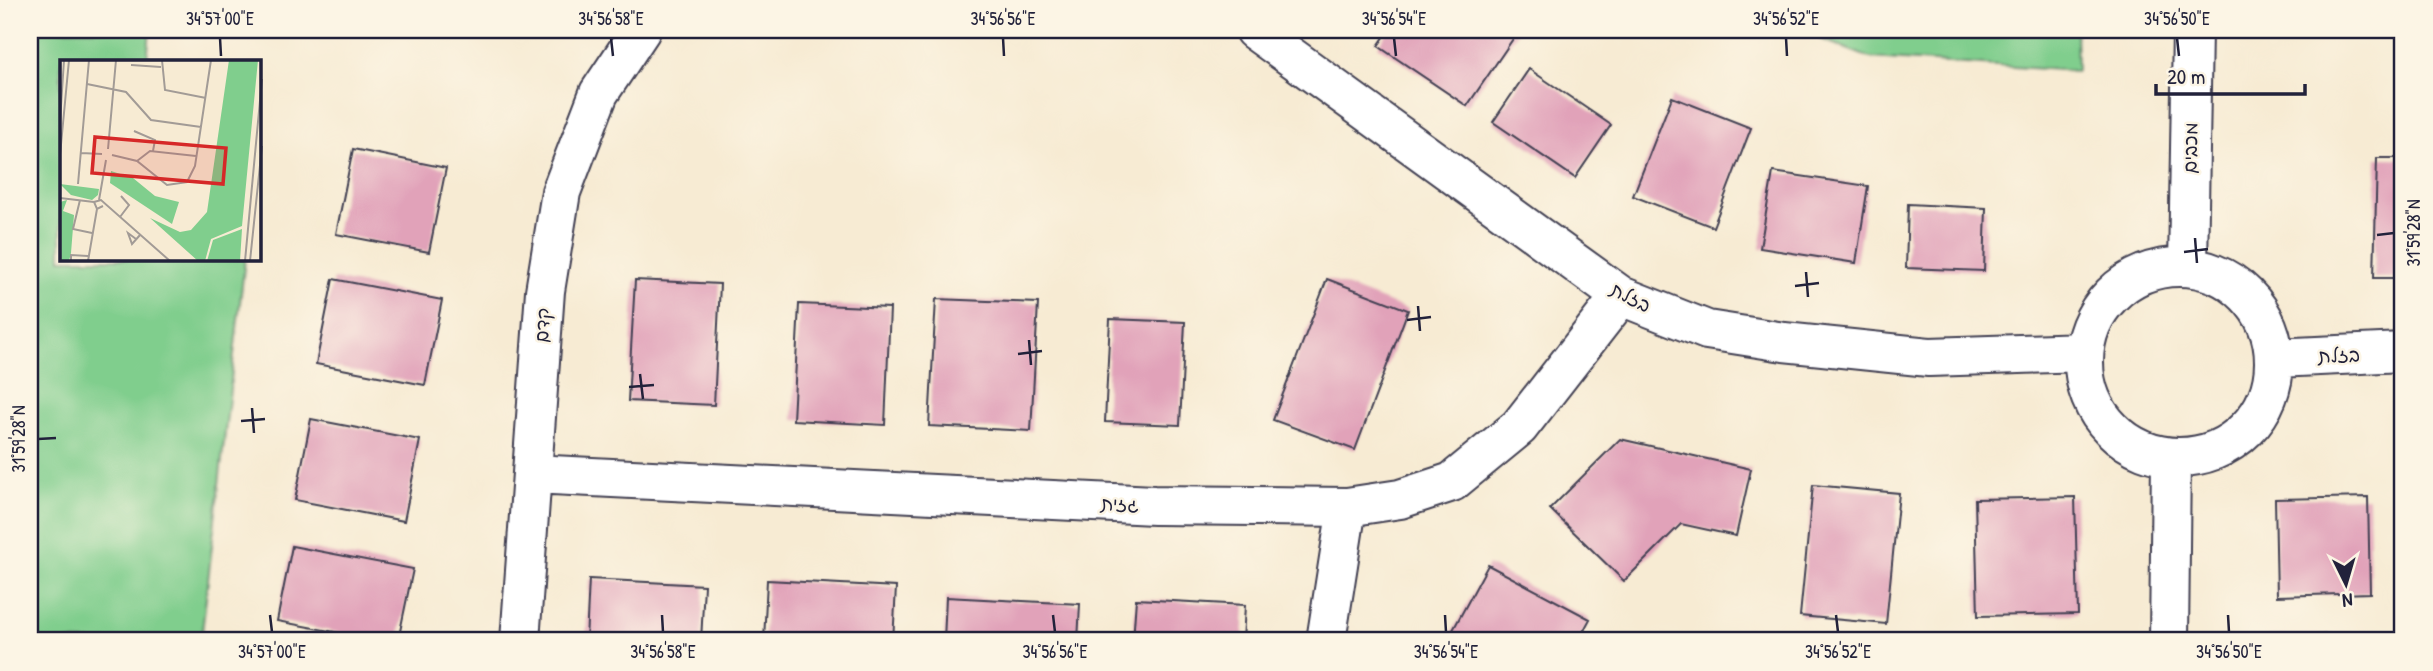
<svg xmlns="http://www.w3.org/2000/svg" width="2433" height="671" viewBox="0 0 2433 671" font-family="'Patrick Hand','Playpen Sans Hebrew',sans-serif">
  <rect width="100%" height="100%" fill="#fcf5e5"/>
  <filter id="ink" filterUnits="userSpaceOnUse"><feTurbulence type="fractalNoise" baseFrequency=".0143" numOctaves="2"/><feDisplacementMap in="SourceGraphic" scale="14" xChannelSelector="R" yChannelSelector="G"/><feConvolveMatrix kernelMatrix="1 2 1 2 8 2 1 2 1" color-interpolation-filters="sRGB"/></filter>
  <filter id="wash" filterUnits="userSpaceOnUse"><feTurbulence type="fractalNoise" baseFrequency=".00686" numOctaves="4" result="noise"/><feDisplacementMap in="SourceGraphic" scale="28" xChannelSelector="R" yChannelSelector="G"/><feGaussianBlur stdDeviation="1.57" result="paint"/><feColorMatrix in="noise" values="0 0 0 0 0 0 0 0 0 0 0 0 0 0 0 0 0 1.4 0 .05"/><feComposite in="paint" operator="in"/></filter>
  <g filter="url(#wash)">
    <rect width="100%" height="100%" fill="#f7ebd3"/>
    <path fill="#80ce8d" stroke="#517864" stroke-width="2" d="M30 30H150L147 61H61V259H245L201 641H30Z
      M1798 30H2076L2077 71 1870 58Z"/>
    <g id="blocks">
      <path fill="#e1a2b9" d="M1389 30H1519L1467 106 1378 46Z
        M1529 69 1611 125 1575 178 1493 122Z
        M1672 97 1751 128 1713 227 1633 196Z
        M353 149 446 168 429 252 336 234Z
        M2377 158H2403V278H2374Z
        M1773 172 1868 186 1856 263 1760 248Z
        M1908 204 1986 208 1984 271 1906 268Z
        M333 279 442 300 425 385 316 364Z
        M1327 279 1408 310 1355 450 1273 420Z
        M635 280 720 284 714 405 628 401Z
        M936 299 1038 303 1031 431 929 426Z
        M799 304 890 308 885 425 793 420Z
        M1110 319 1185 322 1180 425 1105 422Z
        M311 419 420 440 404 521 295 500Z
        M1620 439 1751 469 1736 536 1681 524 1624 581 1550 509Z
        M1813 485 1899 493 1886 624 1800 616Z
        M2075 497 2078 614 1978 616 1975 499Z
        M2368 497 2370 593 2277 596 2275 499Z
        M292 546 413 569 398 641H382L277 621Z
        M1488 565 1590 619 1578 641H1447Z
        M589 579 704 585 701 641H586Z
        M767 580 896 587 893 641H764Z
        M946 597 1080 604 1078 641H944Z
        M1136 599 1245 605 1243 641H1133Z
        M2360 634V641H2267V636Z"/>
    </g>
  </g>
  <g filter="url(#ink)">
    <use href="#blocks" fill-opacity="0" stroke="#424052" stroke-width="2"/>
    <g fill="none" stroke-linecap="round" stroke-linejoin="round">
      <defs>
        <path id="minor" d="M1254 30 1621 296 1707 330 1784 342 1929 357 2084 352
          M2188 267 2192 30
          M2084 362a95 95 0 1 1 190 0a95 95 0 1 1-190 0Z
          M2275 358 2403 352
          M532 474 1154 505 1347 507 1400 499 1452 482 1519 427 1621 296
          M520 641 545 291 561 192 599 93 641 30
          M1326 641 1347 507
          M2169 641 2171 457"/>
      </defs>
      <use href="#minor" stroke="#424052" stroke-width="42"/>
      <use href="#minor" stroke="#fff" stroke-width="38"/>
    </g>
  </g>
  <path fill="none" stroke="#22223b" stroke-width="2.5" d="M220 38 221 56M611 38 613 56M1003 38 1004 56M1394 38 1396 56M1786 38 1787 56M2177 38 2179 56M2377 235 2394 233M2195 238 2197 263M2184 252 2208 249M1806 272 1808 297M1795 286 1819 283M1418 306 1420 331M1407 320 1431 317M1029 340 1031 365M1018 354 1042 351M640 374 643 399M629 387 654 385M252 408 254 433M241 421 265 419M38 439 56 438M270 615 272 632M662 615 663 632M1053 615 1055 632M1445 615 1446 632M1836 615 1838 632M2228 615 2229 632"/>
  <g text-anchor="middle" stroke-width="5" stroke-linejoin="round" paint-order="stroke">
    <g font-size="19" fill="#22223b" stroke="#fcf5e5">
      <text transform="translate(2190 148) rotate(-89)" y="7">מכבים</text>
      <text transform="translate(1631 297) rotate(27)" y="7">בזלת</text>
      <text transform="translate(542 325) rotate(-86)" y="7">קדם</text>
      <text transform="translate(2339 355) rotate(-2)" y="7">בזלת</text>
      <text transform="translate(1120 504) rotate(3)" y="7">גזית</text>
    </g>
  </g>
  <g transform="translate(60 60)">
    <rect width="201" height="201" fill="#f7ebd3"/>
    <path d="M169 0H198L182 166 151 179 145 201H138L90 158 120 172 131 170 147 152ZM51 111 73 118 95 136 119 142 112 164 50 123ZM0 124 39 129 38 135 32 140 11 135ZM7 140 3 151 14 155 11 193 9 201H0V142ZM182 169 180 201H147L153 180Z" fill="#80ce8d"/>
    <path fill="none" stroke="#a29b96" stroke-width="2" d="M102 0 105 30 146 38M71 5 101 7M27 24 66 32 91 60 141 67M0 61 4 0M74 71 95 80 93 91M48 89 56 0M21 93 42 94M0 95 9 0M52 95 77 101 107 125 127 122 135 106 151 0M77 101 90 91 136 96M18 124 29 0M0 138 34 142M20 140 13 169 32 173M39 140 46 100M43 146 37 149 34 142 41 140 110 201M60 157 69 145 61 136M76 179 68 173 72 184 80 175M11 201V195L28 196M28 201 37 149M185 201 202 19M190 201 202 86"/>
    <path fill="#d62828" fill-opacity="0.15" stroke="#d62828" stroke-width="3.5" d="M35 77 166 88 163 124 32 113Z"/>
    <rect width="201" height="201" fill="none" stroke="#22223b" stroke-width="3.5"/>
  </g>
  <rect width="2433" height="671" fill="none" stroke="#fcf5e5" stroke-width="77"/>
  <g transform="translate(2346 584) rotate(175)" stroke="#fcf5e5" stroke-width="5" paint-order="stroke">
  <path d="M0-5L12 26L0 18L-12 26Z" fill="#22223b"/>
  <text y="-10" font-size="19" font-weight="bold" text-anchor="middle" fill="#22223b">N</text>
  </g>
  <path d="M2156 84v10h149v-10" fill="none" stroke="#22223b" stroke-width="3.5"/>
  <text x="2167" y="84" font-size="21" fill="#22223b" stroke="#fcf5e5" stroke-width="5" paint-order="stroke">20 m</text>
  <rect x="38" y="38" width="2356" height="594" fill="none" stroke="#22223b" stroke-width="2.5"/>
  <g font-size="18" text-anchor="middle" fill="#22223b">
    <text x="220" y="25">34°57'00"E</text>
    <text x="611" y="25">34°56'58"E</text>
    <text x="1003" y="25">34°56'56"E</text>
    <text x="1394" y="25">34°56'54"E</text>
    <text x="1786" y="25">34°56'52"E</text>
    <text x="2177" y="25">34°56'50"E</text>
    <text transform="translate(2414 233) rotate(-90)" y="6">31°59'28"N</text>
    <text transform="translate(19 439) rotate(-90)" y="6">31°59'28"N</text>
    <text x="272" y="658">34°57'00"E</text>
    <text x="663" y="658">34°56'58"E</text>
    <text x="1055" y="658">34°56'56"E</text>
    <text x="1446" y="658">34°56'54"E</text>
    <text x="1838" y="658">34°56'52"E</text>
    <text x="2229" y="658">34°56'50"E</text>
  </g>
</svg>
